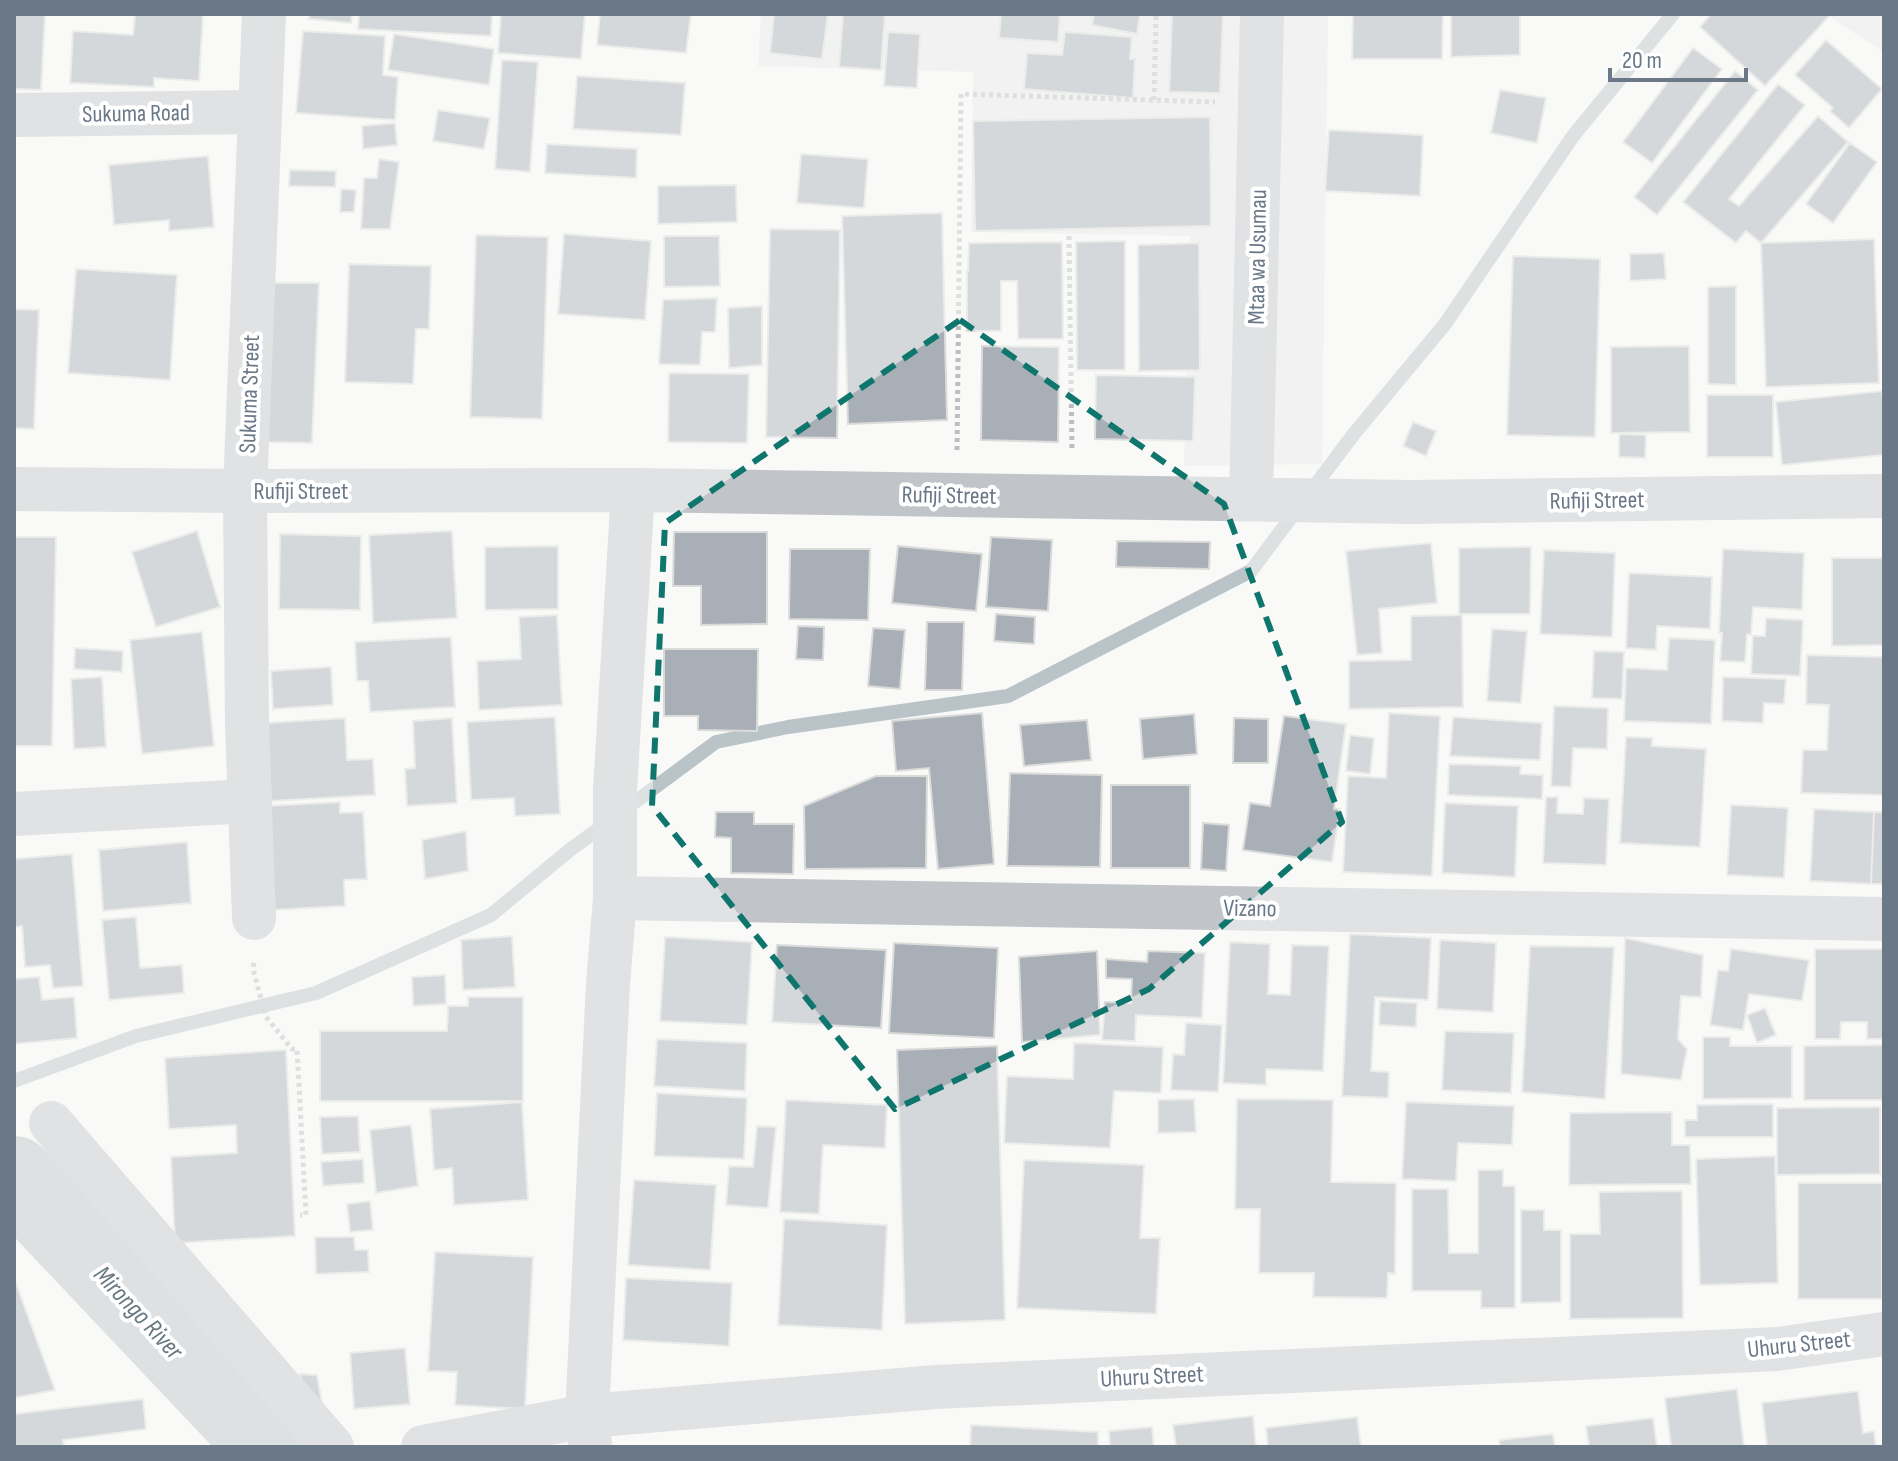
<svg xmlns="http://www.w3.org/2000/svg" width="1898" height="1461" viewBox="0 0 1898 1461" font-family="'Sofia Sans Condensed',sans-serif">
  <rect width="100%" height="100%" fill="#f9f9f8"/>
  <path fill="#e7e8e9" d="M761 14H1328L1322 464 1184 466 1190 236 971 232 973 72 758 66Z
    M1825 14H1884V52Z"/>
  <g fill="none" stroke-linecap="round" stroke-linejoin="round">
    <path stroke="#bac3c8" stroke-width="14" d="M1311 491 1353 435 1445 324 1573 136 1673 14
      M623 811 716 742 788 727 1008 696 1251 571 1298 508
      M14 1081 136 1036 316 993 491 915 571 849 607 823"/>
    <path stroke="#bac3c8" stroke-width="82" d="M14 1177 256 1433 264 1447"/>
  </g>
  <path fill="#a8afb7" stroke="#dbdbda" stroke-width="2" d="M14 14H45L41 90 14 89Z
    M135 14H203L199 81 154 78V87L70 83 73 31 133 35Z
    M310 14H352L351 23 309 19Z
    M359 14H492L491 36 358 29Z
    M501 14H585L581 59 498 53Z
    M600 14H691L686 53 597 45Z
    M774 14H828L822 59 770 53Z
    M843 14H885L881 70 839 67Z
    M1001 14H1060L1058 42 999 38Z
    M1094 14 1140 15 1137 34 1092 25Z
    M1172 14H1223L1220 93 1169 92Z
    M1353 14H1443L1442 59H1352Z
    M1451 14H1520V55L1451 57Z
    M1711 14H1831L1765 86 1700 27Z
    M303 31 385 36 383 75 398 77 395 120 296 113Z
    M888 32 920 34 917 88 884 86Z
    M1065 32 1132 37 1130 59H1135L1133 98 1024 89 1027 53 1062 55Z
    M394 34 494 49 489 85 388 70Z
    M1826 40 1882 89 1849 128 1830 111 1833 108 1795 75Z
    M1693 48 1722 69 1652 163 1623 142Z
    M502 60 538 62 530 172 495 169Z
    M1735 71 1758 90 1657 215 1634 197Z
    M577 76 685 83 681 135 573 129Z
    M1778 84 1805 105 1729 199 1739 206 1818 116 1848 142 1761 243 1746 231 1736 243 1683 202Z
    M1500 90 1546 98 1537 143 1491 133Z
    M438 110 490 118 484 149 433 141Z
    M1210 117 1211 226 975 231 973 121Z
    M395 123 397 145 363 149 362 126Z
    M1329 130 1423 135 1420 196 1325 191Z
    M1850 143 1877 162 1833 223 1806 204Z
    M547 144 637 149 636 178 545 173Z
    M801 154 868 159 864 208 797 203Z
    M208 156 214 227 169 231V220L114 225 109 165Z
    M379 159 399 162 390 229H361L364 178H377Z
    M290 170 336 171 335 187 289 186Z
    M736 185 737 222 658 224V186Z
    M341 189 356 190 354 212H340Z
    M942 213 947 420 848 424 842 216Z
    M770 229 840 230 837 438 766 437Z
    M564 234 651 241 645 320 558 314Z
    M476 235 548 237 542 419 470 417Z
    M664 236H719L720 286 664 287Z
    M1874 239 1879 383 1766 387 1761 243Z
    M1125 241V370H1077L1076 242Z
    M1062 242 1063 339H1018L1017 281H1001V331H967V271H968L969 243Z
    M1199 243 1200 370 1139 371 1138 245Z
    M1664 253 1666 279 1630 281V254Z
    M1513 256 1600 259 1595 437 1507 435Z
    M349 264 431 266 429 329H416L413 384 345 382Z
    M76 269 177 275 170 380 68 373Z
    M269 283H319L312 443 268 442Z
    M1736 286V385L1708 384V287Z
    M717 298 715 332H702L700 365 659 364 663 300Z
    M762 306V365L729 368 728 308Z
    M14 309 39 310 34 429 14 428Z
    M982 346 1059 347 1058 442 981 440Z
    M1689 346 1690 432 1611 433V347Z
    M669 373 749 374 747 443 668 442Z
    M1096 375 1195 377 1193 441 1095 439Z
    M1882 391 1884 414V455L1782 465 1776 402Z
    M1707 395H1773V457H1707Z
    M1413 422 1436 431 1426 456 1403 446Z
    M1619 434 1646 435 1645 458 1619 457Z
    M197 531 220 607 156 627 132 552Z
    M452 531 457 618 373 623 369 535Z
    M674 532H767V624L701 625V586H673Z
    M280 534 361 536 360 610 279 609Z
    M14 537H56L52 746H14Z
    M991 537 1052 540 1048 611 986 607Z
    M1117 541 1210 542 1209 569 1116 567Z
    M1431 543 1437 603 1379 609 1382 653 1357 655 1346 551Z
    M558 546V609L485 610V547Z
    M898 546 982 554 976 611 892 603Z
    M1531 547 1530 614H1459V548Z
    M790 549H870L868 620 789 619Z
    M1723 549 1804 553 1802 610 1753 607 1751 635 1747 634 1745 662 1720 661 1722 633H1719Z
    M1544 550 1615 553 1612 637 1540 634Z
    M1832 558H1884V645L1832 646Z
    M1629 573 1712 577 1710 629 1657 626 1656 650 1626 648Z
    M996 614 1035 617 1034 644 994 641Z
    M557 615 562 705 479 710 477 661 521 659 519 617Z
    M1462 615 1463 707 1349 709V661L1411 660V616Z
    M1766 618 1803 620 1800 676 1751 674 1753 636H1765Z
    M927 622H964L962 690H925Z
    M798 626 824 627 823 660 796 659Z
    M873 628 905 630 900 689 868 686Z
    M1492 629 1527 631 1521 703 1487 701Z
    M202 632 214 746 142 754 130 640Z
    M451 637 455 707 370 712 368 681H357L355 642Z
    M1669 638 1715 640 1711 724 1624 721 1626 668 1667 670Z
    M75 648 123 651 122 672 74 669Z
    M664 649H758L757 731 698 730V716H664Z
    M1594 651 1624 652 1622 699 1592 698Z
    M1807 655 1884 657V795L1801 793 1803 750H1827L1829 705 1806 704Z
    M331 667 333 705 273 709 271 671Z
    M102 677 106 747 74 749 71 679Z
    M1723 677 1786 679 1784 704 1764 703 1763 723 1722 721Z
    M1554 706 1608 708 1607 749 1573 748 1571 787 1551 786Z
    M982 713 994 864 938 869 929 768 896 771 892 721Z
    M1389 713 1440 716 1432 876 1343 872 1348 776 1386 778Z
    M1194 714 1197 754 1143 759 1140 719Z
    M1284 716 1346 724 1334 809H1340L1332 862 1243 850 1250 803 1270 806Z
    M555 717 560 814 515 816 514 798 471 800 467 722Z
    M1453 717 1542 723 1540 760 1450 756Z
    M345 718 347 760 373 759 375 795 271 801 267 723Z
    M452 718 457 803 407 806 405 769 415 768 413 721Z
    M1234 718 1268 719V763H1233Z
    M1087 720 1091 760 1024 766 1020 725Z
    M1350 735 1374 738 1370 774 1346 771Z
    M1626 737 1652 738V746L1706 749 1700 847 1620 843Z
    M1449 764 1521 766 1520 774 1543 775 1542 799 1448 795Z
    M1010 773 1102 775 1100 867 1007 866Z
    M876 776H927L926 868 805 869 804 806Z
    M1111 785H1190V868H1111Z
    M1546 797H1558L1557 813 1583 814 1584 798 1609 799 1606 865 1543 863Z
    M340 802V813L363 812 367 879 344 880 345 906 271 910 265 806Z
    M1445 803 1518 806 1515 877 1442 873Z
    M1731 805 1788 808 1784 878 1727 875Z
    M1814 809 1874 812 1871 884 1810 881Z
    M716 812H754V824H794L793 874 731 873V838L715 837Z
    M1874 812H1884V884H1871Z
    M1203 823 1229 825 1226 871 1201 869Z
    M466 831 468 871 425 879 422 840Z
    M187 842 191 903 103 911 99 850Z
    M72 854 83 986 53 988 50 965 25 967 22 926 14 927V859Z
    M136 917 140 968 182 965 184 993 109 1000 102 920Z
    M1350 934 1431 938 1428 1000 1375 997 1371 1071 1389 1072 1388 1098 1342 1096Z
    M512 936 515 987 463 990 461 940Z
    M665 937 752 942 747 1025 660 1021Z
    M1625 938 1703 955 1701 997 1681 996 1678 1039 1687 1049 1681 1080 1621 1074Z
    M1440 940 1496 943 1493 1012 1437 1009Z
    M1230 942 1270 944 1268 994 1290 995 1292 945 1329 946 1323 1071 1266 1069V1085L1223 1083Z
    M894 943 998 948 994 1038 889 1033Z
    M777 945 886 950 881 1028 772 1022Z
    M1530 946 1614 947 1605 1099 1522 1092Z
    M1731 949 1809 960 1802 1001 1749 994 1743 1030 1710 1025 1718 970 1728 971Z
    M1815 949H1884V1039H1867V1022H1841L1840 1039H1815Z
    M1097 951 1100 1035 1022 1042 1019 957Z
    M1148 951 1205 953 1202 1018 1136 1015 1135 1041 1102 1040 1105 1002 1131 1003 1132 979 1106 978V959L1147 962Z
    M445 975 446 1004 413 1006 412 977Z
    M39 977 42 1000 74 997 77 1038 14 1044V979Z
    M468 997H523V1101H320V1031H447L448 1006H468Z
    M1380 1001 1417 1003 1416 1027 1379 1025Z
    M1765 1008 1776 1035 1757 1043 1747 1015Z
    M1186 1023 1222 1025 1218 1092 1171 1090 1173 1054 1184 1055Z
    M1445 1031 1514 1033 1511 1093 1442 1090Z
    M1703 1037H1730V1046H1792V1098L1703 1099Z
    M657 1039 747 1043 745 1091 654 1086Z
    M1074 1043 1163 1047 1161 1093 1114 1091 1110 1148 1004 1143 1007 1076 1073 1079Z
    M1884 1045V1100H1804V1046Z
    M997 1046 1005 1320 905 1324 897 1050Z
    M286 1050 295 1236 175 1243 171 1157 237 1153 236 1125 169 1129 165 1058Z
    M657 1093 747 1098 744 1159 654 1156Z
    M1194 1099 1196 1132 1158 1133V1100Z
    M1237 1099 1333 1100 1331 1182 1396 1183 1395 1274 1388 1273 1387 1298 1313 1297 1314 1273H1259L1260 1209H1235Z
    M786 1100 887 1105 885 1148 823 1145 819 1214 780 1212Z
    M522 1102 528 1200 454 1205 452 1168 434 1170 430 1109Z
    M1406 1102 1514 1106 1512 1145 1458 1143 1456 1181 1402 1179Z
    M1773 1104V1137H1685V1120H1697V1105Z
    M1880 1107V1174L1777 1175V1108Z
    M1672 1112V1145H1690L1691 1184 1569 1185 1570 1113Z
    M358 1116 360 1152 322 1154 320 1117Z
    M411 1125 418 1186 376 1193 370 1130Z
    M757 1126 776 1127 768 1208 726 1205 729 1166 753 1167Z
    M1775 1156 1778 1283 1700 1285 1696 1159Z
    M363 1159 364 1183 323 1186 321 1162Z
    M1024 1160 1144 1165 1140 1238H1160L1156 1314 1017 1308Z
    M1478 1170H1503V1186H1515V1308H1481V1291H1412V1189H1448L1449 1253H1478Z
    M634 1180 716 1185 710 1270 628 1265Z
    M1798 1183H1882V1299H1798Z
    M1682 1191 1683 1318 1570 1319V1234H1600L1599 1192Z
    M370 1201 373 1230 350 1232 347 1204Z
    M1521 1210H1544V1230H1561V1302L1521 1303Z
    M784 1219 887 1225 882 1330 778 1325Z
    M315 1237H354L355 1250H368L369 1272 316 1274Z
    M435 1252 533 1257 525 1409 455 1405 457 1372 428 1371Z
    M14 1278 55 1390 14 1398Z
    M626 1278 732 1283 729 1346 623 1340Z
    M405 1348 410 1404 354 1409 350 1353Z
    M300 1374 317 1375 322 1403 305 1401Z
    M1737 1389 1744 1447H1671L1665 1398Z
    M1858 1391 1863 1433 1874 1431 1876 1447H1767L1762 1403Z
    M143 1399 146 1429 63 1440 64 1447H14V1414Z
    M1253 1416 1256 1447H1176L1173 1425Z
    M1357 1417 1361 1447H1268L1266 1428Z
    M1653 1418 1657 1447H1589L1586 1426Z
    M971 1425 1098 1432V1447H970Z
    M1152 1427 1154 1447H1110L1109 1431Z
    M1553 1434 1555 1447H1500L1499 1440Z"/>
  <g fill="none" stroke-linecap="round" stroke-linejoin="round">
    <path stroke="#bcbec1" stroke-width="5" stroke-dasharray="4 4" stroke-linecap="butt" d="M1154 100 1156 14
      M1069 236 1072 451
      M957 450 961 94 1215 102
      M254 963 253 969 266 1017 292 1049H297L306 1215H300"/>
    <path stroke="#c1c5c9" stroke-width="44" d="M14 115 259 112
      M14 489 245 491 633 490 1410 502 1884 496
      M1251 499 1262 14
      M14 814 249 801
      M615 898 1884 919
      M254 918 247 723 245 491 264 14
      M51 1123 332 1447
      M590 1445 587 1416 608 984 615 898V790L633 490
      M423 1447 587 1416 936 1387 1777 1349 1884 1334"/>
  </g>
  <path d="M0 0H1898V1461H0ZM960 320 1224 504 1342 822 1149 989 895 1109 652 806 665 523Z" fill="#f9f9f8" fill-opacity=".55" fill-rule="evenodd"/>
  <path fill="none" stroke="#0f766e" stroke-width="6" stroke-dasharray="16 10" stroke-linejoin="round" d="M960 320 1224 504 1342 822 1149 989 895 1109 652 806 665 523Z"/>
  <g text-anchor="middle" stroke-width="8" stroke-linejoin="round" paint-order="stroke">
    <g font-size="24" fill="#6a7887" stroke="#fff">
      <text transform="translate(136 113) rotate(-1)" y="8">Sukuma Road</text>
      <text transform="translate(1257 257) rotate(-89)" y="8">Mtaa wa Usumau</text>
      <text transform="translate(249 394) rotate(-88)" y="8">Sukuma Street</text>
      <text x="301" y="499">Rufiji Street</text>
      <text transform="translate(949 495) rotate(1)" y="8">Rufiji Street</text>
      <text transform="translate(1597 500) rotate(-1)" y="8">Rufiji Street</text>
      <text transform="translate(1250 908) rotate(1)" y="8">Vizano</text>
      <text transform="translate(1799 1344) rotate(-6)" y="8">Uhuru Street</text>
      <text transform="translate(1152 1376) rotate(-3)" y="8">Uhuru Street</text>
    </g>
    <g font-size="26" font-style="italic" fill="#677881" stroke="#fff">
      <text transform="translate(139 1312) rotate(47)" y="9">Mirongo River</text>
    </g>
  </g>
  <rect width="1898" height="1461" fill="none" stroke="#6a7887" stroke-width="32"/>
  <path d="M1610 68v12h136v-12" fill="none" stroke="#6a7887" stroke-width="4"/>
  <text x="1622" y="68" font-size="24" fill="#6a7887" stroke="#ffffff" stroke-width="6" paint-order="stroke">20 m</text>
</svg>
